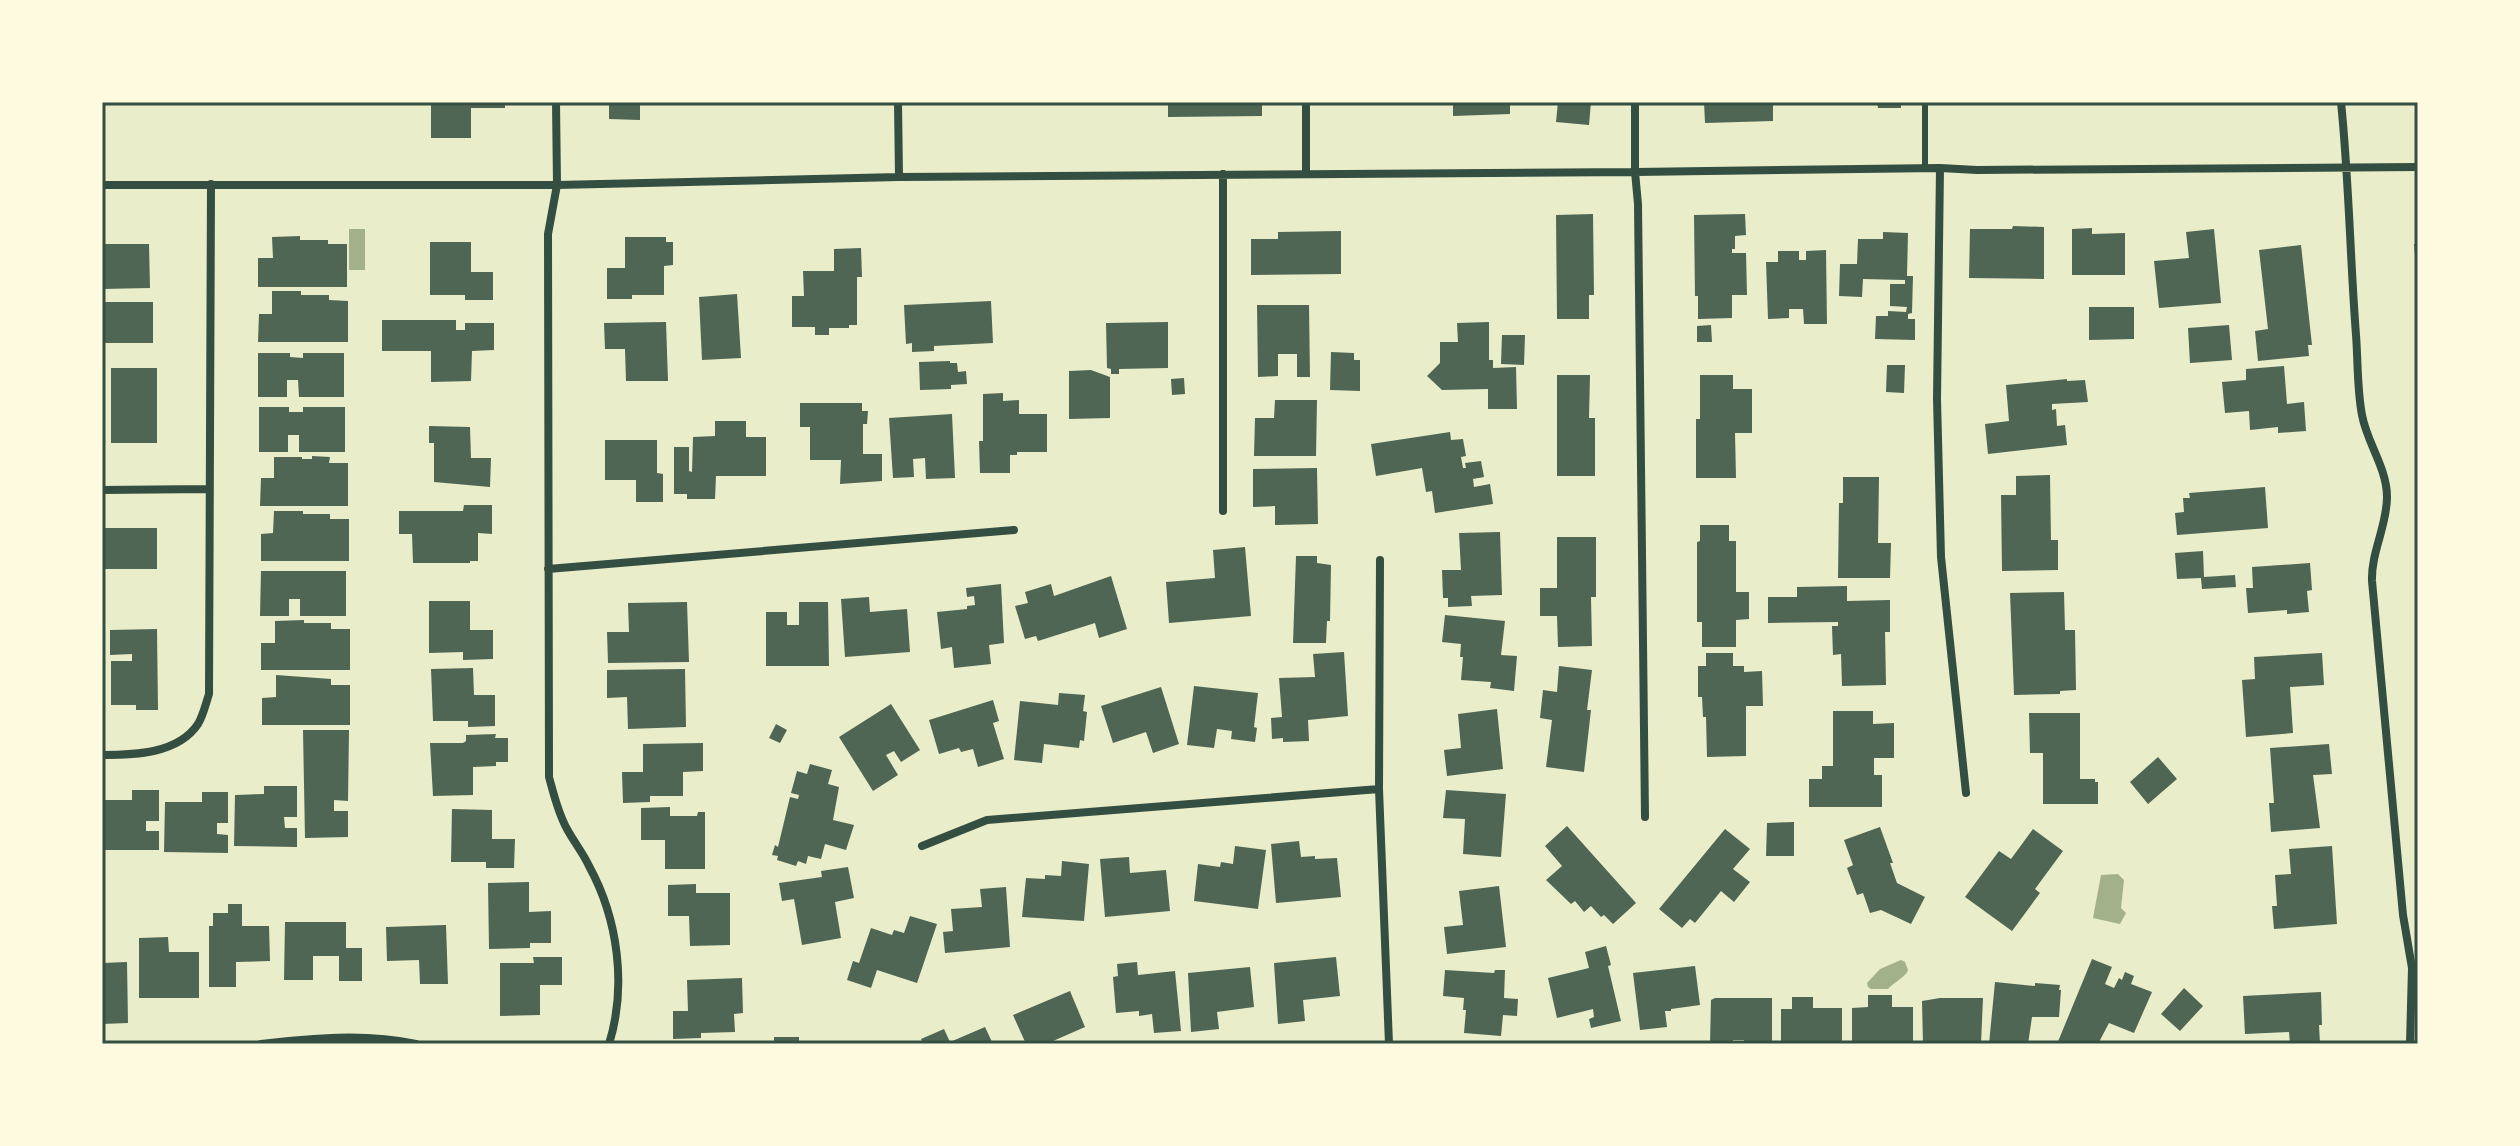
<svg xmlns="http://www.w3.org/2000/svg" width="2520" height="1146" viewBox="0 0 2520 1146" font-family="Manrope,sans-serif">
  <rect width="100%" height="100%" fill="#e9edc9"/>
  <path fill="#a3b18a" d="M349 229H365V270H349Z
    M2118 874 2124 880 2121 908 2126 913 2120 924 2093 918 2101 875Z
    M1901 960 1905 962 1908 970C1907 976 1893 983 1888 989H1871L1868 987 1867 983 1880 969Z"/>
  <path fill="#4f6655" d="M431 102H505V108H471V138H431Z
    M609 102H640V120L609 119Z
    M1168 102H1262V116L1168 117Z
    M1453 102H1510V114L1453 116Z
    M1558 102H1591L1589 125 1556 122Z
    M1704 102H1773V121L1705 123Z
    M1877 102H1901V108H1878Z
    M1593 214 1594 295H1589V319H1557L1556 215Z
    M1745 214 1746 235 1735 236V249H1732V253H1746L1747 295H1732V318L1698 319V296H1695L1694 215Z
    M2013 226 2044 227V279L1969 278 1970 229H2012Z
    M2092 228V234L2125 233V275H2072V229Z
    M2214 229 2221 303 2159 308 2154 261 2189 258 2186 232Z
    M1341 231V274L1251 275V239H1278V232Z
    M1883 232 1908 233 1907 276H1913L1912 313 1908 314V319H1915V340L1875 339 1876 316H1888V311L1906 312 1907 307 1890 306V284H1905V280L1863 279 1862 297 1839 296 1840 264H1857L1858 239H1883Z
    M300 236V240H328V244H347V287H258V258H273L272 237Z
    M625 237H666V242H673V265L664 266V295H632V299H607V268H625Z
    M430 242H471V272H493V300H465V295H430Z
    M102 244H149L150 288 102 289Z
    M2414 244H2418V266H2416Z
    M2301 245 2312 345H2308L2309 356 2258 361 2255 331 2268 329 2259 250Z
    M861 248 862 277H857V325H849V328H829V335H815V327H792V296H804L803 271H834V249Z
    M1826 250 1827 324H1804L1803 309H1789V318L1768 319 1766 262H1778V251H1799V260H1806V251Z
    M272 291H301V295H329V300L348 301V342H258L259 314H272Z
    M737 294 741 358 702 360 699 297Z
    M991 301 993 343 934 346V351L912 352V343L906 344 904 305Z
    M102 302H153V343H102Z
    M1257 305H1309L1310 377H1297V354H1278V376L1258 377Z
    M2089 307H2134V339L2089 340Z
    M382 320H456V330H465V323H494V350L472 351 471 381 431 382V351H382Z
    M666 322 668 381H626L625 349H605L604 323Z
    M1168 322V368L1119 369V374H1111V369L1107 368 1106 323Z
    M1489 322V360H1493V368L1516 367 1517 409H1488V389L1442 390 1427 376 1440 363V342H1458L1457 323Z
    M1711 325 1712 342H1697V326Z
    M2229 325 2232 360 2190 363 2188 328Z
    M1502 335H1525L1524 365 1501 364Z
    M1331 352 1354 353V360H1360V391L1330 390Z
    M258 353H290V357L303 358V353H344V397H299L298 380H287V397H258Z
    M950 361V363H957L958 372 966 371 967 384 951 385V389L920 390 919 362Z
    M1887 365H1905L1904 393 1886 392Z
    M2284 366 2287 404 2304 402 2306 431 2278 433V427L2250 430 2249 411 2225 413 2222 382 2246 380V369Z
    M111 368H157V443H111Z
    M1091 370 1110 377V418L1069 419V371Z
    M1557 375H1590L1589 418H1595V476H1557Z
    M1700 375H1733V389H1752V433H1735L1736 478H1696V419H1700Z
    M1184 378 1185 394 1172 395 1171 379Z
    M2067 379V381L2085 380 2088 402 2052 404V410L2056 409 2057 426 2065 425 2067 445 1988 454 1985 424 2009 421 2006 385Z
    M1003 393V401L1019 400V414H1047V452H1017V455H1010V473H980L979 441H983V394Z
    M1275 400H1317L1316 456H1254L1255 418H1274Z
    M800 403H862V411H868L867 424H863V454H882V481L840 484 841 460H810V427H800Z
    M259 407H289V412H303V407H345V452H299V435H288V452H259Z
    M952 414 955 478 926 479 925 458 913 459 914 477 893 478 889 418Z
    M715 421H746V437H766V476H716L715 499H687V494H674V447H689V471L692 472 693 437 715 436Z
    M429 426 470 427 471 458H491L490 487 434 482V443H429Z
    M1450 432 1451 440 1463 439 1466 456 1461 457 1463 468H1466L1465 463 1481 461 1484 477 1473 479 1474 487 1490 484 1493 504 1435 513 1432 491 1426 492 1422 468 1376 476 1371 444Z
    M605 440H657V473L663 474V502H636V480H605Z
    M312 456 330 457 329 463H348V506H260L261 478H274V457H302V459H312Z
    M1317 468 1318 524 1275 525V506L1253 507V469Z
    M2050 475 2051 540H2058V570L2002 571 2001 495H2016V476Z
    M1843 477H1879L1878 543H1891L1890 578H1838L1839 503H1843Z
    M2265 487 2268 528 2177 535 2175 513 2184 512 2183 498H2190L2189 493Z
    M464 505H492V534L478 533V561H470V563H413L412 534H399V511H463Z
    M274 511H303V514H330V519H349V561H261V534L273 533Z
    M1700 525H1729V541H1736V592H1749V619L1736 620V647H1702V622H1697V542L1700 541Z
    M102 528H157V569H102Z
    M1500 532 1502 595 1471 596 1472 606 1448 607V598H1443L1442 570H1461L1459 533Z
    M1557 537H1596V597H1591L1592 646 1558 647 1557 616H1540V588H1557Z
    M1245 547 1251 616 1169 623 1166 582 1215 578 1213 550Z
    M2203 551 2204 577 2235 575 2236 587 2202 589 2201 578 2177 579 2175 553Z
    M1296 556H1317V563L1331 565 1330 621H1327L1326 643H1293Z
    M2310 563 2312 590 2307 591 2309 612 2287 614V610L2248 613 2246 588H2253L2252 567Z
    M261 571H346V616H300V599H289V616H260Z
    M1111 576 1127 629 1099 638 1095 623 1038 641 1036 636 1025 639 1015 606 1028 603 1025 592 1051 584 1054 596Z
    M1001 584 1004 643 989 645 991 664 954 668 952 647 941 649 937 612 967 609V606L975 605 974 596 967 597 966 588Z
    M1847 586V601L1890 600V632H1885L1886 685 1842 686 1841 654 1833 655 1832 626H1838V622L1768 623V597H1797V587Z
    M2064 592 2065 630H2075L2076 690 2060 691V694L2014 695 2010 593Z
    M869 597 870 612 907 609 910 652 845 657 841 599Z
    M429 601H470V630H493V659L463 660V652L429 653Z
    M687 602 689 662 608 663 607 632H629L628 603Z
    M799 602H828L829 666H766V612H787V625H799Z
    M1445 615 1505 621 1501 655 1517 656 1514 691 1490 688 1491 682 1461 680 1463 657H1460L1461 644 1442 642Z
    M304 620V623H331V629H350V670H261V643H275V621Z
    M157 629 158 710H136V705H111V661H132V654L110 655V630Z
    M1344 652 1348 716 1308 720 1309 741 1283 742V738L1272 739 1271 718 1282 717 1279 678 1315 677 1313 654Z
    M1706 653H1733V666H1744V672L1762 671 1763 706H1746V756L1707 757 1706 717H1703L1702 697H1698V666H1706Z
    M2322 653 2324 685 2290 687 2293 733 2246 737 2242 680 2255 679 2254 657Z
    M1559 666 1592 670 1587 710H1591L1584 772 1546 767 1552 720 1540 718 1543 690 1557 692Z
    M473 668 474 695H495V726L468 727V721H433L431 669Z
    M685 669 686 727 628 729 627 697 607 698V670Z
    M276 675 331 679V685H350V725H262V698L276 697Z
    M1194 686 1258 693 1254 727 1257 728 1255 742 1231 739 1232 731 1217 729 1214 748 1187 745Z
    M1161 687 1179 744 1153 753 1146 732 1113 743 1101 706Z
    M1059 693 1085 695 1083 711 1087 712 1084 741 1080 740 1079 748 1044 744 1042 763 1014 760 1020 701 1058 705Z
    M993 700 999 721 993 723 1004 759 978 767 973 749 961 752 959 748 939 754 929 720Z
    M891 704 920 750 901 762 894 751 886 755 898 775 873 791 839 737Z
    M1497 709 1503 769 1447 776 1444 750 1461 748 1458 714Z
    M1833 711H1873V724L1894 723V758H1874V775H1882V807H1809V779H1822V766H1833Z
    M2029 713H2080V779H2095V782H2098V804H2043V753H2030Z
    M776 724 787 730 780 743 769 738Z
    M303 730H349L348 801 334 800V811H348V837L305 838Z
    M496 734 495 738H508V762H496V766L473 767V795L433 796 430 743H463L466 741V735Z
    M703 743V771L683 772V796H650V802L623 803 622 772H643V744Z
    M2329 744 2332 774 2313 775 2320 828 2271 832 2269 803H2274L2270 748Z
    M2158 757 2177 779 2148 804 2130 782Z
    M810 764 832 770 828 784 839 787 833 820 854 825 846 850 825 844 821 859 808 856 806 864 798 861 796 866 777 860 778 856 772 855 775 845 778 847 790 797 798 799 799 795 791 793 797 771 807 774Z
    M264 786H297V817H284L285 828H297V847L234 846 235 795 264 794Z
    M132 790H159V821H146V831H159V850H102V800H132Z
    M1446 790 1506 794 1501 857 1463 854 1465 819 1443 818Z
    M202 792H228V823H217V834L228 835V853L164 852 165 802H202Z
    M670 807V816H697L698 812H705V869H665V840H641V808Z
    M452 809 492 810V839H515L514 868H486V862H451Z
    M1794 822V856H1766L1767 823Z
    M1567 826 1636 903 1613 924 1604 915 1601 917 1591 906 1584 912 1575 901 1571 904 1546 880 1562 866 1545 846Z
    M1880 827 1893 863H1890L1897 883 1925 897 1911 924 1881 910 1870 913 1863 893 1857 895 1847 868 1853 865 1844 840Z
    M1725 829 1750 849 1733 869 1750 882 1734 902 1721 891 1695 923 1690 919 1682 928 1659 909Z
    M2033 829 2063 851 2035 889 2040 893 2012 931 1965 897 1999 851 2011 859Z
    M1299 841 1301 857 1315 856V859L1337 858 1341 897 1276 903 1271 844Z
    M1235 846 1266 850 1258 909 1194 901 1198 864 1220 867 1221 862 1233 864Z
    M2332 846 2337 924 2274 929 2272 906H2277L2275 875 2291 874 2289 849Z
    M1129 857 1130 873 1166 870 1170 911 1105 917 1100 859Z
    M1062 861 1089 864 1084 921 1022 917 1026 878 1045 879V875L1061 876Z
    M848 867 854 898 835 902 841 938 802 945 794 899 782 901 779 883 822 877 821 871Z
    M529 882V912L551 911V943H530V948L489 949 488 883Z
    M696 884V893H730V945L690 946 689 916H668V885Z
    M1499 886 1506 947 1447 954 1444 927 1463 925 1459 891Z
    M1006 887 1010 947 945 953 943 932 953 931 951 909 982 907 980 889Z
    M228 904H242V926H269L270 961 236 962V987H209V926H213V913H228Z
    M910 916 937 924 917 983 877 970 871 988 847 980 853 961 859 963 871 928 892 935 894 930 904 933Z
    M285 922H346V948H362V981H339V956H313V980H284Z
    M446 925 448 984H420L419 960 387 961 386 927Z
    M168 937 169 952H199V998H139V938Z
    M1606 946 1611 965 1608 966 1621 1021 1591 1028 1589 1019 1594 1017 1593 1009 1557 1018 1548 978 1589 968 1585 952Z
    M533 957H562V985H540V1015L500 1016V963H534Z
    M1336 957 1340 996 1303 1000 1305 1021 1278 1024 1274 963Z
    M2092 959 2112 967 2105 984 2114 988 2119 978 2122 980 2125 972 2134 976 2131 984 2152 992 2134 1033 2109 1023 2098 1044H2057Z
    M127 962 128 1023 102 1024V963Z
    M1137 962 1138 975 1175 971 1181 1031 1154 1033 1152 1014 1139 1016V1011L1116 1013 1113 977 1118 976 1117 964Z
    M1695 966 1700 1005 1671 1009V1011H1665L1667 1027 1640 1030 1633 973Z
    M1250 967 1254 1007 1217 1012 1219 1029 1191 1032 1188 973Z
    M1445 970 1494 973 1495 970H1505L1504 998 1518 999 1517 1016 1503 1015 1501 1036 1464 1033 1466 1010H1463L1464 998 1443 996Z
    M742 978 743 1013 734 1014 735 1032 701 1033V1038L673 1039V1011H688L687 980Z
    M1995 982 2035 986V983L2060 985 2059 990H2061L2059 1017H2032L2028 1044H1989Z
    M2184 988 2203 1006 2180 1031 2161 1014Z
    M1070 991 1085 1027 1053 1041 1054 1044H1026L1013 1015Z
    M2321 992 2322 1025H2319L2320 1044H2290L2289 1032 2245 1034 2243 996Z
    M1868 995H1892V1007H1913V1044H1852V1008L1868 1007Z
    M1792 997H1813V1008H1842V1044H1781V1009H1792Z
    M1715 998H1772V1044H1744V1040H1733V1044H1710L1711 1000Z
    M1940 998H1983L1981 1044H1923L1922 1001Z
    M985 1027 993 1044H923L921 1039 944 1029 950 1042Z
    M774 1037H799V1044H774Z"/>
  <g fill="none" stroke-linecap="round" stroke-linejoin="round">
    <path stroke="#344e41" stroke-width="6" d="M1925 168V102"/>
    <path stroke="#344e41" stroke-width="8" d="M556 102 557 185 548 234 549 777C554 795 558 813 567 829 574 842 583 853 589 866 618 919 627 986 609 1044
      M898 102 899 177
      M1306 102V174
      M1635 102V172L1638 204 1645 817
      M2341 102C2349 180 2350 257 2356 335 2358 361 2357 389 2362 415 2367 443 2387 468 2387 497 2387 526 2371 552 2372 581L2403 915 2412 968 2410 1044
      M1940 168 1937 399 1941 557 1966 793
      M1223 174V511
      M102 185H557L899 177 1635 172 1940 168 1977 170 2418 167
      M102 490 208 489
      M1380 560 1379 789 1389 1044
      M548 569 1014 530
      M102 755C134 755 178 754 198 724 203 716 206 703 209 694L211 184
      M922 846 987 820 1379 789
      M261 1044C312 1038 366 1033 416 1044"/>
  </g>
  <rect width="2520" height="1146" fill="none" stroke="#fefae0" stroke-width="208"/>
  <rect x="104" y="104" width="2312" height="938" fill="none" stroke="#344e41" stroke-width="3"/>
</svg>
